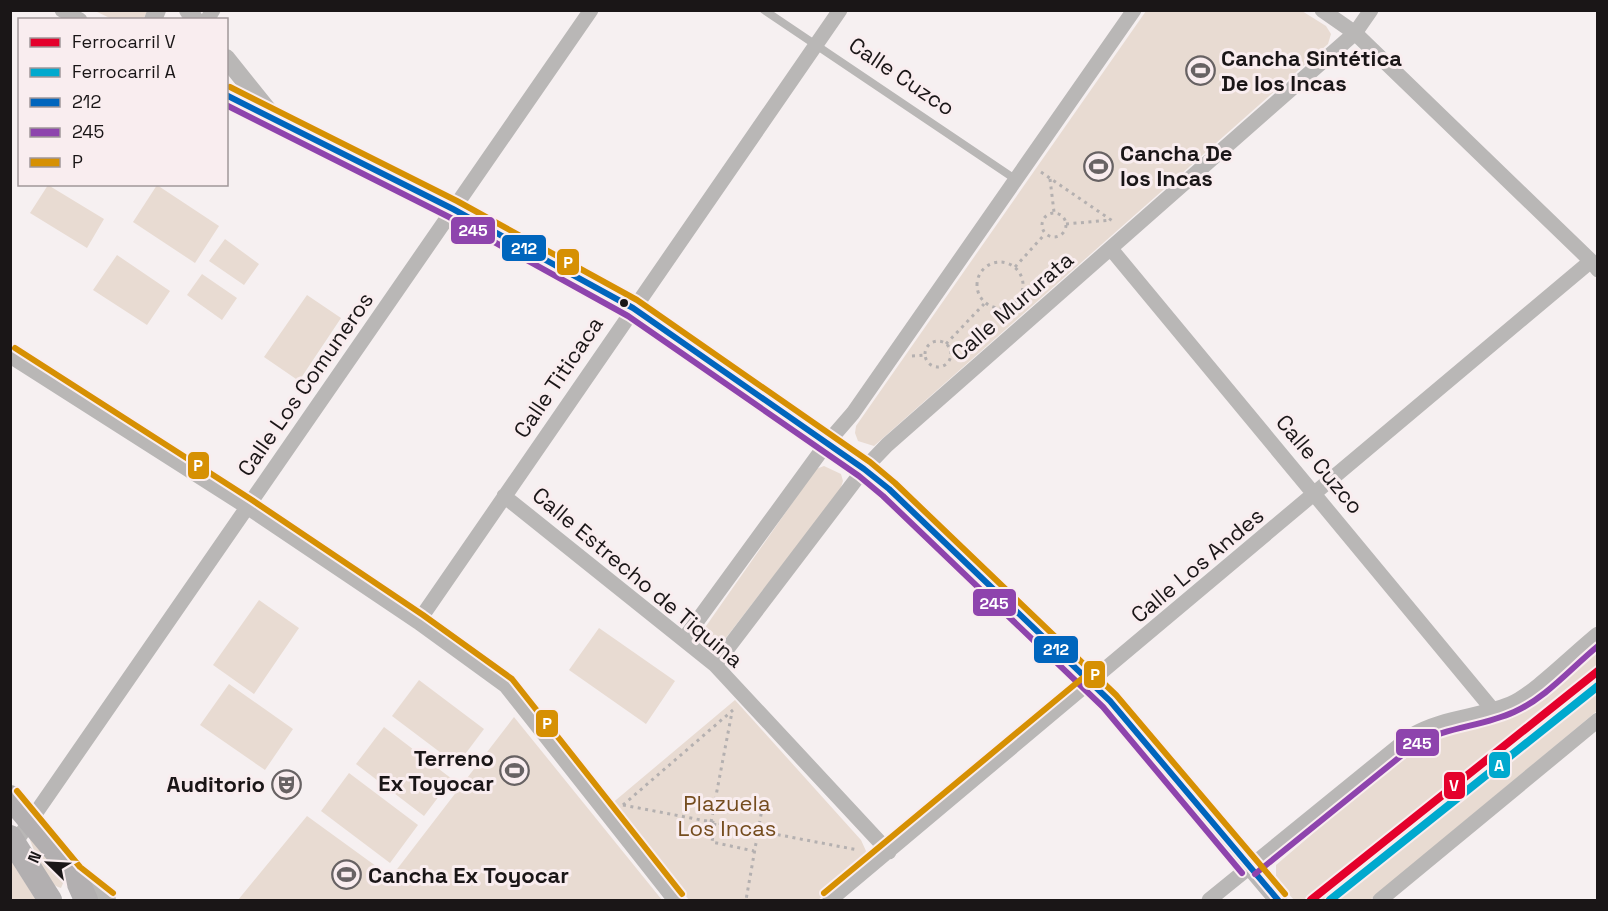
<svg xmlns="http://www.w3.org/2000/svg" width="1608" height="911" viewBox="0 0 1608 911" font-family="'Space Grotesk',sans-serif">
  <rect width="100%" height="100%" fill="#f6f0f1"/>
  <path fill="#e8dbd2" d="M95 11H148L142 20 112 19Z
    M1146 11H1302L1326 26 1331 34 1328 44 874 446 858 441 855 433 856 426Z
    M48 185 104 219 87 248 30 213Z
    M157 185 219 226 195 263 133 222Z
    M225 239 259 264 244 285 209 261Z
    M117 255 170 291 147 325 93 290Z
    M202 274 237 298 222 320 187 295Z
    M307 295 341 318 299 381 264 357Z
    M824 466 841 474 843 481 840 490 722 643 711 644 703 635 704 629 816 469Z
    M259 600 299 628 254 694 213 665Z
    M599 628 675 681 646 724 569 670Z
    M1597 650V711L1370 900H1294L1276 880V865L1416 745 1518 714Z
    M419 680 484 729 457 765 392 716Z
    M229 684 293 729 265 770 200 725Z
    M735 700 861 840 866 851 864 862 818 900H689L610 805Z
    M514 717 662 900H238L307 816 391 877Z
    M384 727 452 779 424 816 356 764Z
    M349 773 418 825 390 863 321 811Z
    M33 838 50 857 64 881 61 888C45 884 36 855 30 840Z
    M10 859 36 900H11Z"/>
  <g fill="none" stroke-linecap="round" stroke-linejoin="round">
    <path stroke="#b4b0b0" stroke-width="3" stroke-dasharray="3 4.5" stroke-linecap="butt" d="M1041 172 1114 222
      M1050 179 1054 212
      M1042 225a12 12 0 1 1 24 0a12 12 0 1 1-24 0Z
      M1066 224 1111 220
      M977 285a23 23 0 1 1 46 0a23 23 0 1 1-46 0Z
      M1015 267 1045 234
      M925 354a13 13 0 1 1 26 0a13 13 0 1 1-26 0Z
      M946 344 984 304
      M912 356 926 355
      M715 800 762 809 746 900
      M623 805 858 850
      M623 805 733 710
      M711 822 732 712
      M715 823 712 842 754 851"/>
    <path stroke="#b9b7b6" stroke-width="8" d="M764 10 1015 179"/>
    <path stroke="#b9b7b6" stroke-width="15" d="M62 10 80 20
      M1322 10 1355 33 1591 261 1598 270
      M207 20 213 10
      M226 95 272 118
      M1111 249 1493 710
      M10 356 247 507 418 622 506 686 675 900
      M504 496 715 665 889 852
      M418 622 840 10
      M684 639 827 443 853 413 1134 10
      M715 665 864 469 887 445 1355 33 1371 10
      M15 843 591 10
      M830 900 1591 261
      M1209 900 1412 735C1443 717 1478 717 1510 704 1533 695 1576 651 1598 634
      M1380 900 1598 720"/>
    <path stroke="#b9b7b6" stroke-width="18" d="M188 10 195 20
      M153 20 157 10
      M226 58 275 119 453 209 633 308 864 469 889 489 1110 701 1278 900
      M76 874 107 900"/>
    <path stroke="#b2afb0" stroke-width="24" d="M10 797 74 873 86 900
      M10 837 50 900"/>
    <defs>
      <path id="bus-1" d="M226 95 453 209 633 308 864 469 889 489 1110 701 1278 900"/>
      <path id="bus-2" d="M226 105 449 217 628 316 859 476 883 496 1103 707 1242 873
        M1255 874 1417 743C1448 727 1483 726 1514 712 1546 698 1571 668 1598 646"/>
      <path id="bus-3" d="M230 87 457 201 637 300 870 462 895 483 1116 695 1285 894
        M15 348 252 500 423 615 512 679 682 894
        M17 791 80 867 113 893
        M824 893 1085 676"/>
    </defs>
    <use href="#bus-1" stroke="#f9edef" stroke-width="10"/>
    <use href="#bus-2" stroke="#f9edef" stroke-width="10"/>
    <use href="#bus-3" stroke="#f9edef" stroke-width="10"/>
    <use href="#bus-1" stroke="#0065bd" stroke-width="6"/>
    <use href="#bus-2" stroke="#8e44ad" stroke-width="6"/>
    <use href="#bus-3" stroke="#d69003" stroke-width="6"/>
    <defs>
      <path id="rail-1" d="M1311 900 1598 671"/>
      <path id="rail-2" d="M1330 900 1598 686"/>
    </defs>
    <use href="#rail-1" stroke="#f9edef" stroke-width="12"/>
    <use href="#rail-2" stroke="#f9edef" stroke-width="12"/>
    <use href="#rail-1" stroke="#e4002b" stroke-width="8"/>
    <use href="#rail-2" stroke="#00a9ce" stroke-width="8"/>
  </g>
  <defs>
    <symbol id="stadium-ring" viewBox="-11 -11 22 22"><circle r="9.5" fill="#f9edef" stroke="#676263" stroke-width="1.5"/><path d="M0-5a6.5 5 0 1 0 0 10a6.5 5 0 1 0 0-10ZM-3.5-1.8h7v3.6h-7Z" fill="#676263"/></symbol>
    <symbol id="theatre-ring" viewBox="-11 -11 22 22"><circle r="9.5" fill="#f9edef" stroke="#676263" stroke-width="1.5"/><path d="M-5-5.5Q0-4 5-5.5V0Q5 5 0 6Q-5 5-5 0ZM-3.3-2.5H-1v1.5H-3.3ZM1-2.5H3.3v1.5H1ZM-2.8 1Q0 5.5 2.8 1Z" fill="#676263"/></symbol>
  </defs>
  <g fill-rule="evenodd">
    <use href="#stadium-ring" x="1184" y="54" width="33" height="33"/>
    <use href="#stadium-ring" x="1082" y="150" width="33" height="33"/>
    <use href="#stadium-ring" x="498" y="754" width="33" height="33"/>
    <use href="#theatre-ring" x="270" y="768" width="33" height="33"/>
    <use href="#stadium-ring" x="330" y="858" width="33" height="33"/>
  </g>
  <circle fill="#1a1617" stroke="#f9edef" stroke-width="2" cx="624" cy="303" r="5"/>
  <g text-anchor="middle" stroke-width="6" stroke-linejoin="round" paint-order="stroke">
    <g font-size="22" font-weight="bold" fill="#1a1617" stroke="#f9edef" text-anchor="start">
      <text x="1221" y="66">Cancha Sintética<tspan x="1221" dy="25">De los Incas</tspan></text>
      <text x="1120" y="161">Cancha De<tspan x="1120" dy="25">los Incas</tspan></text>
      <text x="494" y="766" text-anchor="end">Terreno<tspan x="494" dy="25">Ex Toyocar</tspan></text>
      <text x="265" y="792" text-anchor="end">Auditorio</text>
      <text x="368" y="883">Cancha Ex Toyocar</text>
    </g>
    <g font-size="22" fill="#1a1617" stroke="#f9edef">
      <text transform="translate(902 76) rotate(34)" y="8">Calle Cuzco</text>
      <text transform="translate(1012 306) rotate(-41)" y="8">Calle Mururata</text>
      <text transform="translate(558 377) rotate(-56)" y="8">Calle Titicaca</text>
      <text transform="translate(305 384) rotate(-55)" y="8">Calle Los Comuneros</text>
      <text transform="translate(1320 464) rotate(50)" y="8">Calle Cuzco</text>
      <text transform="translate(1197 565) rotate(-40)" y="8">Calle Los Andes</text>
      <text transform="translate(638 577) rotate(40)" y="8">Calle Estrecho de Tiquina</text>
    </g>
    <g font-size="22" fill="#744c1e" stroke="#f9edef">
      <text x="727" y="811">Plazuela<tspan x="727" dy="25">Los Incas</tspan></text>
    </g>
  </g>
  <g stroke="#f9edef" stroke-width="2">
    <rect x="450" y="216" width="46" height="29" rx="6" fill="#8e44ad"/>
    <rect x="501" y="234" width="46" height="28" rx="6" fill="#0065bd"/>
    <rect x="556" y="248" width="24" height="28" rx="6" fill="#d69003"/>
    <rect x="187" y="451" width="23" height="29" rx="6" fill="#d69003"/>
    <rect x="972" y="588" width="45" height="29" rx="6" fill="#8e44ad"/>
    <rect x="1033" y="635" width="46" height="29" rx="6" fill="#0065bd"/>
    <rect x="1083" y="660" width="23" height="29" rx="6" fill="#d69003"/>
    <rect x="535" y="709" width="24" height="29" rx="6" fill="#d69003"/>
    <rect x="1395" y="728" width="45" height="29" rx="6" fill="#8e44ad"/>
    <rect x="1488" y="751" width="23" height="28" rx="6" fill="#00a9ce"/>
    <rect x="1443" y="771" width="23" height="29" rx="6" fill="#e4002b"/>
  </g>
  <g font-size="16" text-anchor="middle" font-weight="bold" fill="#fff">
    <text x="473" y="236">245</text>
    <text x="524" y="254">212</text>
    <text x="568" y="268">P</text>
    <text x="198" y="471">P</text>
    <text x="994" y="609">245</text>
    <text x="1056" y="655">212</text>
    <text x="1095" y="680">P</text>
    <text x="547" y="729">P</text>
    <text x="1417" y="749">245</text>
    <text x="1499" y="771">A</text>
    <text x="1454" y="791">V</text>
  </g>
  <rect width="1608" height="911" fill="none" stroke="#1a1617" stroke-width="24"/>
  <rect x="18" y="18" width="210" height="168" fill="#f9edef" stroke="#a09799" stroke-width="1.5"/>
  <rect x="30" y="38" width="30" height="9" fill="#e4002b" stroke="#a09799" stroke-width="1.5"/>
  <text x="72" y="48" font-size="18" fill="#1a1617">Ferrocarril V</text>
  <rect x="30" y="68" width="30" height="9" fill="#00a9ce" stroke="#a09799" stroke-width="1.5"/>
  <text x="72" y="78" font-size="18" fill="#1a1617">Ferrocarril A</text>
  <rect x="30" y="98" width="30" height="9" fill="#0065bd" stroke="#a09799" stroke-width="1.5"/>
  <text x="72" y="108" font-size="18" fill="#1a1617">212</text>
  <rect x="30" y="128" width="30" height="9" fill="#8e44ad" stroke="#a09799" stroke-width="1.5"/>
  <text x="72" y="138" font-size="18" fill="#1a1617">245</text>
  <rect x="30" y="158" width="30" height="9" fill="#d69003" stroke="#a09799" stroke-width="1.5"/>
  <text x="72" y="168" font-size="18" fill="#1a1617">P</text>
  <g transform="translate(48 863) rotate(294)" stroke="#f9edef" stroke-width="4.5" paint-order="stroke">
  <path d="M0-4.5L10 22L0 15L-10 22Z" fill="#1a1617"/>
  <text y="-9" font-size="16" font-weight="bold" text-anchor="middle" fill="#1a1617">N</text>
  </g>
</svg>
